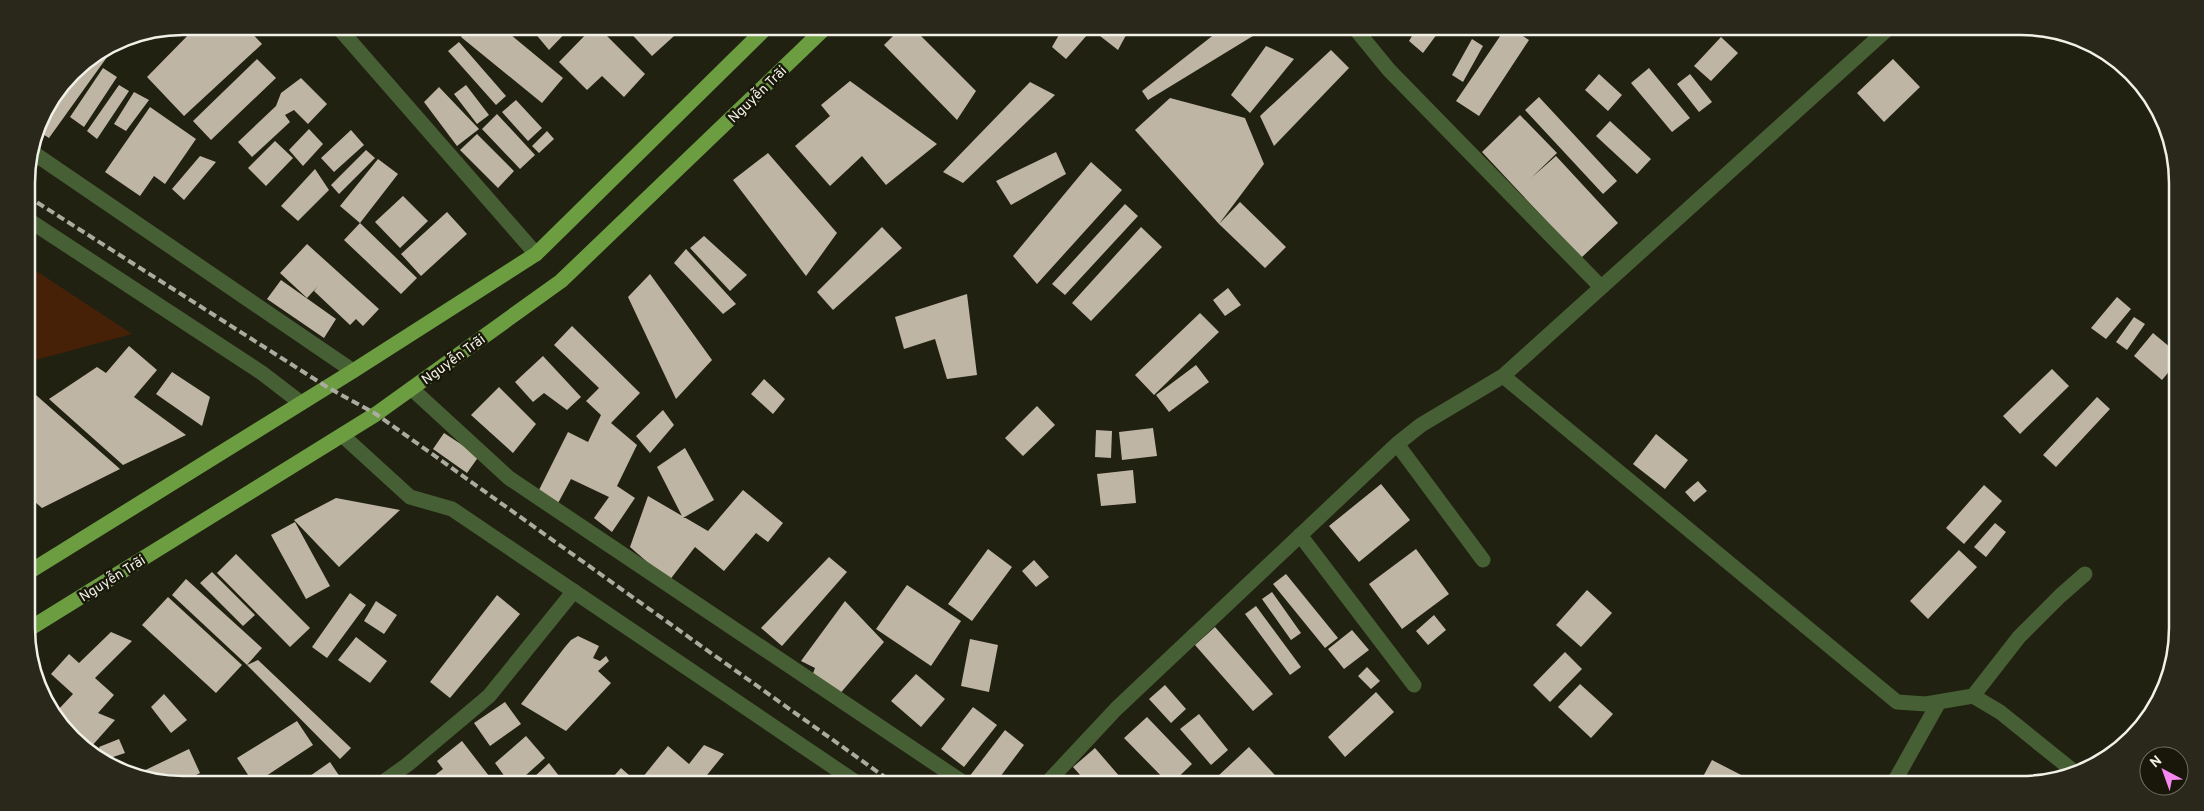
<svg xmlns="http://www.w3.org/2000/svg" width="2204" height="811" viewBox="0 0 2204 811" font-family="Overpass,sans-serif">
  <rect width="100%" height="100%" fill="#212112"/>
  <path fill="#462108" d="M27 265 132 334 28 362Z"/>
  <path fill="#bfb5a5" d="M197 26H245L262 44 184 116 147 77Z
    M470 26H500L563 78 542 103 461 37Z
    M529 26H572L549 50Z
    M594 26H597L645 74 624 97 602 76 587 90 559 62Z
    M624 26H685L652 56Z
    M903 26H911L976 91 957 120 884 45Z
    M1064 26H1095L1066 59 1052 47Z
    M1106 26H1131L1118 50 1100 36Z
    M1225 26H1266V28L1148 100 1142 91Z
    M1418 26H1443L1423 53 1409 41Z
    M1507 26 1529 40 1479 116 1456 101Z
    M1721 37 1738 53 1711 81 1694 66Z
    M1472 39 1483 46 1463 82 1452 75Z
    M459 42 506 96 496 105 448 51Z
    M113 45 115 46 49 138 38 131 43 114 80 65Z
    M1266 46 1294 59 1250 113 1231 95Z
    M1331 50 1349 68 1274 146 1260 116Z
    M257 59 276 78 211 140 193 121Z
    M1893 59 1920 87 1884 122 1857 93Z
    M103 68 117 77 84 127 70 117Z
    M1649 68 1690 118 1672 132 1631 83Z
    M1599 74 1622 95 1608 111 1585 90Z
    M1690 74 1712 102 1699 112 1677 84Z
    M301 78 327 104 308 124 294 110 285 115 290 122 252 157 238 142 276 106 281 93Z
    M850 81 937 144 886 185 862 156 830 186 795 146 830 116 821 105Z
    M1030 82 1055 95 963 183 943 172Z
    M119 85 129 91 97 139 87 131Z
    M466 85 489 115 477 124 454 94Z
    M439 87 479 129 457 146 424 102Z
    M134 92 149 100 126 131 114 124Z
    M1539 97 1617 181 1603 194 1525 110Z
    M1170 98 1245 118 1264 164 1219 224 1135 130Z
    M516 100 542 128 528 141 502 112Z
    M150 107 196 139 165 184 154 176 140 196 105 172Z
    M497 114 535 155 520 169 482 129Z
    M1520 115 1557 153 1531 178 1556 156 1618 223 1581 258 1482 152Z
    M1610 121 1651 159 1637 174 1596 136Z
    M309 129 323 144 303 166 289 150Z
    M351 130 364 145 334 172 321 158Z
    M547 131 554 139 539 153 532 146Z
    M477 134 514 171 498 188 460 150Z
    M275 141 293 158 266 186 248 168Z
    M366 150 375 158 339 194 331 185Z
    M1056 152 1066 174 1011 205 996 181Z
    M768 153 837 233 806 276 733 180Z
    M200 156 216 162 184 200 172 189Z
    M378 159 398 174 360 223 340 206Z
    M1091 162 1122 190 1037 284 1013 256Z
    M315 169 329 190 298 221 281 206Z
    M403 196 428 221 400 248 375 222Z
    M1240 202 1286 247 1265 268 1219 224Z
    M1125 204 1138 216 1065 295 1052 284Z
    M447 212 467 234 421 276 401 254Z
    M360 223 417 278 401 294 344 240Z
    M882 227 902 248 833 310 817 292Z
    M1141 227 1162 247 1091 321 1072 303Z
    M704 236 747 275 730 291 690 248Z
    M307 244 379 309 363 326 356 319 350 325 314 291 318 286 307 298 280 273Z
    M686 249 736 304 723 314 674 263Z
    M650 274 712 360 676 399 628 297Z
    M281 280 336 319 324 338 267 299Z
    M1228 288 1241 305 1225 316 1213 300Z
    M967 294 977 375 947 379 935 339 904 349 895 317Z
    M2117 297 2131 309 2106 339 2091 328Z
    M1200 313 1219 332 1154 395 1135 375Z
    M2134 317 2145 324 2127 350 2116 342Z
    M572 326 640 393 611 423 637 445 617 486 635 498 612 532 594 518 609 497 571 479 557 505 537 494 568 432 588 442 601 415 586 401 599 388 554 345Z
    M2153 333 2177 353V362L2162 380 2134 356Z
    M129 346 157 370 134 397 186 435 123 465 49 399 97 367 106 373Z
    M543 356 581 397 567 410 544 393 533 402 515 382Z
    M1196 365 1209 382 1169 412 1156 395Z
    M2052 369 2069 386 2020 434 2003 416Z
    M172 372 210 397 202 426 156 394Z
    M764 379 785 399 773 414 751 394Z
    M499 387 536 424 513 453 471 415Z
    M28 388 120 469 42 508 28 496Z
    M2097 397 2110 409 2056 467 2043 455Z
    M1037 406 1055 425 1023 456 1005 438Z
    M663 410 674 425 650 453 636 436Z
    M1153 428 1157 456 1122 460 1119 432Z
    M1096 430 1112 431 1111 458 1095 457Z
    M444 433 479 456 467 473 433 449Z
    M1656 434 1688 460 1665 489 1633 464Z
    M685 448 714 500 683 518 657 467Z
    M1133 470 1136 503 1101 506 1097 474Z
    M1698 481 1707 491 1694 502 1685 492Z
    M1381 484 1410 520 1359 562 1329 526Z
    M1984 485 2002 501 1964 544 1946 528Z
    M743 490 783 523 768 542 756 533 724 571 695 547 669 581 630 547 648 496 708 531Z
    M336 498 400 510 339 567 294 520Z
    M295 522 330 586 306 599 271 535Z
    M1995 523 2006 532 1986 557 1974 547Z
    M988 549 1012 567 972 621 948 604Z
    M1416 549 1449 594 1402 629 1369 584Z
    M1959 550 1977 567 1928 619 1910 601Z
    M236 554 310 628 290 647 217 573Z
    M829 557 847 572 782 646 761 628Z
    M1034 560 1049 577 1036 587 1022 571Z
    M212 572 255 615 243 626 200 583Z
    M1286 574 1338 638 1325 648 1273 584Z
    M186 579 262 648 247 665 172 595Z
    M907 585 961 621 931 666 876 629Z
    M1587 590 1612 613 1581 647 1556 625Z
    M1272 592 1301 633 1291 640 1262 599Z
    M350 593 366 605 327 658 312 647Z
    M497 595 520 614 450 698 430 682Z
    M168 597 242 665 216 693 142 625Z
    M376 601 397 615 384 634 364 621Z
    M845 601 884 642 838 696 812 676 815 668 801 661Z
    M1256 606 1301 667 1290 675 1245 614Z
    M1434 615 1446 630 1428 645 1416 631Z
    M1215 627 1273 694 1253 711 1195 645Z
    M1352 630 1369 650 1344 669 1328 649Z
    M111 632 132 641 95 678 114 695 98 713 115 720 90 748 65 731 56 712 73 694 51 674 69 654 79 663Z
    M578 636 599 646 593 658 600 661 606 656 609 661 598 671 611 683 566 731 521 704 565 647 571 640Z
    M356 637 387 661 370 683 338 660Z
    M970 639 998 645 989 692 961 686Z
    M1565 652 1582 669 1550 702 1533 685Z
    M258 660 351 748 340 759 247 665Z
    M1367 667 1380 681 1371 689 1358 676Z
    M916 674 945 699 921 727 891 701Z
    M1580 684 1613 714 1591 738 1558 707Z
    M1165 685 1186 709 1171 723 1149 699Z
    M1376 692 1394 712 1345 757 1328 737Z
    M164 694 187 720 171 733 151 707Z
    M505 702 521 724 490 746 474 723Z
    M973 707 997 725 964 767 941 749Z
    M1199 714 1228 750 1211 765 1180 729Z
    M1147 717 1192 764 1170 785 1124 738Z
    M297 721 313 745 254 784 237 758Z
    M1005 730 1024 745 994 785H979L969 777Z
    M526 736 545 758 515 785H511L495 763Z
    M119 739 125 753 107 759 102 756 99 747Z
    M462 741 496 785H422L443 769 437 761Z
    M704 745 724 754 699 785H606L621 768 638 783 668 746 689 764Z
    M1249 747 1284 785H1223L1217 777Z
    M1095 748 1127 785H1089L1073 767Z
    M189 749 200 773 178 784 133 776Z
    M1712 760 1749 779 1746 784H1699Z
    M330 762 344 783 341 785H297Z
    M549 763 566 785H538L533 778Z"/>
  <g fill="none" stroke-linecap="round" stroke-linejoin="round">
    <path stroke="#475f34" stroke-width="15" d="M337 26 536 254
      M1353 26 1389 70 1601 287
      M32 152 353 371
      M27 219 262 373 301 403
      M1503 376 1897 702 1926 704 1973 696 2000 712 2077 774
      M412 389 509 478 967 785
      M342 435 410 497 452 509 860 785
      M1397 444 1483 560
      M1300 535 1414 685
      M1973 696 2019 637 2060 596 2085 574
      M1893 784 1939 702
      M379 785 407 765 489 696 574 591
      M1045 785 1116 709 1397 444 1421 425 1503 376 1891 26"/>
    <path stroke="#6c9d41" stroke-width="15" d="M29 572 353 371 536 254 768 26
      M29 629 376 414 561 281 827 26"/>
    <path stroke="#ababa0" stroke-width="4" stroke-dasharray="8 4" stroke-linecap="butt" d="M27 196 327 387 376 414 896 785"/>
  </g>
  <g text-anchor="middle" stroke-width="5" stroke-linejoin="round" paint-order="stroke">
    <g font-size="14" fill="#f1f1e8" stroke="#181709">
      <text transform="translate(757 94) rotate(-44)" y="5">Nguyễn Trãi</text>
      <text transform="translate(453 359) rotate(-36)" y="5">Nguyễn Trãi</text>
      <text transform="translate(112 578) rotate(-32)" y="5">Nguyễn Trãi</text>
    </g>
  </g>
  <path d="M0 0H2204V811H0ZM183 35H2021A148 148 0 0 1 2169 183V628A148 148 0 0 1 2021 776H183A148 148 0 0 1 35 628V183A148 148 0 0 1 183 35Z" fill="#29281b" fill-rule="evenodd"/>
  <path fill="none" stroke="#f1f1e8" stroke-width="2.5" d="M183 35H2021A148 148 0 0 1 2169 183V628A148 148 0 0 1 2021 776H183A148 148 0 0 1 35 628V183A148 148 0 0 1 183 35Z"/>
  <g transform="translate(2164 771) rotate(319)"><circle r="24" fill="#181709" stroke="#6f6e62"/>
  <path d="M0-4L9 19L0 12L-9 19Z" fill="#f589ef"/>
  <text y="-8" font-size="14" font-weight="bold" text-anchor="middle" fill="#f1f1e8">N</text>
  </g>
</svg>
